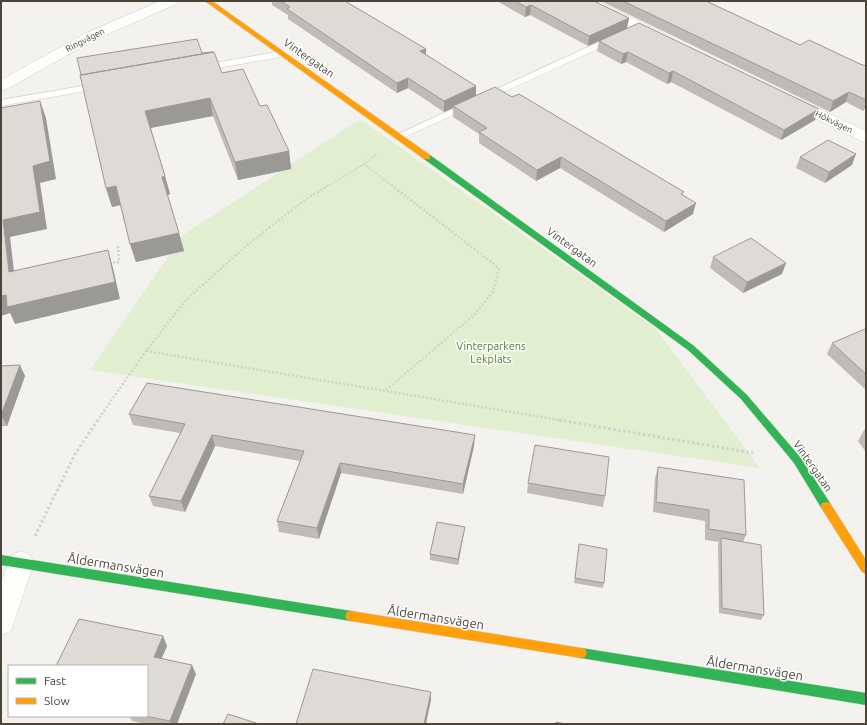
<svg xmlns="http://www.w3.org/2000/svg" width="867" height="725" viewBox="0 0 867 725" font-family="Ubuntu,sans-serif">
  <rect width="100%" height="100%" fill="#f4f2ee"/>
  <path fill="#e1eecf" d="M360 119 655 328 760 468 90 370 183 235Z"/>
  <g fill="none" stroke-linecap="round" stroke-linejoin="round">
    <defs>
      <path id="lane" d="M614 35 617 36V40L403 138H395L394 136Z
        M283 51 288 54 286 56 202 71 197 68 202 65Z
        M100 83 103 84V88L1 106V100Z"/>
      <path id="street" d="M160 1H179L177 4 96 39 7 89 1 91V80L86 33Z
        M580 1H598L667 35 669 38 667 41H657L582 4Z
        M792 96 866 131V143L786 104 784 101 786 98Z
        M21 551 30 555 34 563 11 631 1 635V582L12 555Z"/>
      <path id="fast" d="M424 155H430L694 346 747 395 800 457 830 503 831 506 830 509 826 510 822 509 794 463 741 399 688 350 424 159Z
        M1 555 351 611 355 612 357 616 355 620 351 621 1 565Z
        M581 648 866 693V705L581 658 577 657 575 653 577 649Z"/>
      <path id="slow" d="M205 1H212L430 155V159H424Z
        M826 502 830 503 866 560V574L862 572 822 509 821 506 822 503Z
        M351 611 581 648 585 649 587 653 585 657 581 658 351 621 347 620 345 616 347 612Z"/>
    </defs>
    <use href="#lane" stroke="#d2d0cb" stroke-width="1"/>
    <use href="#street" stroke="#d2d0cb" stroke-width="1"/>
    <use href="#fast" stroke="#d3cfc5" stroke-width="1"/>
    <use href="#slow" stroke="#d3cfc5" stroke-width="1"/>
    <path stroke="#d3d2cc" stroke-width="2" stroke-dasharray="1.5 1.5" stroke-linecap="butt" d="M364 164 391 185
      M330 185 364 164 377 153"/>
    <path stroke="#d3d2cc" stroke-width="2.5" stroke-dasharray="2 2" stroke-linecap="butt" d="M109 263 119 262 118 245
      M146 351 565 421
      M386 390 473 316 493 292 499 268 390 184
      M97 421 146 351 186 300 247 245 306 199 331 184"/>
    <path stroke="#d3d2cc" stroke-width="3" stroke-dasharray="2.5 2.5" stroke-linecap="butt" d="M559 420 753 453
      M35 536 75 454 98 420"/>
    <use href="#lane" fill="#fdfdfc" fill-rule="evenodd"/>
    <use href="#street" fill="#fdfdfc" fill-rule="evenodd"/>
    <use href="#fast" fill="#30b455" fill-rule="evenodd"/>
    <use href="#slow" fill="#ff9f0a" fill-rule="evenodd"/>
  </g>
  <path fill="#bfbcb8" d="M272 1H345L426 55 476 86V96L683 195 693 214 664 232 560 168 536 181 479 143V134L453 117V108L444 112 408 88 397 93 288 19V15L272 5Z
    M497 1H594L629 18 627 28 819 109 815 120 781 140 671 82 667 84 626 62 621 64 597 51 599 41 588 46 530 15 525 17Z
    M601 1H706L800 45 866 66V106L863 111 846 102 830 112Z
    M202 53 222 73 260 106 289 151 291 169 238 180 213 116 151 128 165 176 170 194 168 195 184 251 136 262 130 244 120 205 112 207 106 188Z
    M800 157 852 165 825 183 796 168Z
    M713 257 782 274 743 293 710 268Z
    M866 330V390L827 354 832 343Z
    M1 366 25 376 7 426H1Z
    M129 414 474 446 463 494 341 473 319 539 279 532 277 521 300 461 215 446 185 512 153 506 149 496 180 433 133 425Z
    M866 429V452L858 441 864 430Z
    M658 467 746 535 743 542 764 615 761 620 719 613 718 544 719 542 705 540V521L653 512 655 478Z
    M528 483 605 496 603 507 527 493Z
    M464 532 458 565 430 560V554Z
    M579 544 604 583 603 588 574 583Z
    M163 636 167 646 162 658 196 674 177 724H145L132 721 129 716H147Z"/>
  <path fill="#9b9996" d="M531 5 530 15 525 17 526 7Z
    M629 18 627 28 588 46 589 36Z
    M426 49V59L420 51Z
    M628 52 626 62 621 64 623 54Z
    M673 71 671 82 667 84 669 73Z
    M408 78V88L397 93V83Z
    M476 86V97L453 106V108L444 112V101Z
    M849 92 846 102 830 112 833 101Z
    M210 98 213 116 150 128 145 111Z
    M40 101 46 118 56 179 40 183 47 229 10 237 16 289 9 272 3 220 33 166Z
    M866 102V106L863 111Z
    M819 109 815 120 781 140 784 130Z
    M289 151 291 169 238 180 235 162Z
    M856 154 852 165 825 183 829 172Z
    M561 157 560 168 536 181 537 170Z
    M165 176 170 194 167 195 162 177Z
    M116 186 121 205 112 207 106 188Z
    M696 203 693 214 664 232 666 221Z
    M179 233 184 251 136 262 130 244Z
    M108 250 113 268 120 299 15 324 10 313 1 316V296Z
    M786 263 782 274 743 293 747 282Z
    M20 365 25 376 7 426 1 415Z
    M212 435 215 446 185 512 181 501Z
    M475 435 474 446 463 494V484Z
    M340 463 341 473 319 539 317 528Z
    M465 527 464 532 458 565V559Z
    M163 636 167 646 158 666 154 657Z
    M192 665 196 674 177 724H171L170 721Z
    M431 692V700L426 724H424Z"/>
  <path fill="#dedbd6" stroke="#9b9996" d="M281 1H345L426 49 420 51 476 86 444 101 408 78 397 83 287 9 290 7Z
    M515 1H594L629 18 589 36 531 5 526 7Z
    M623 1H706L800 45 809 40 860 64 866 66V100L849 92 833 101Z
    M639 23 819 109 784 130 673 71 669 73 628 52 623 54 599 41Z
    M197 39 202 53 213 52 81 75 77 58Z
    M214 52 222 73 243 69 260 106 267 105 289 151 235 162 210 98 145 111 165 176 162 177 179 233 130 244 116 186 106 188 80 75Z
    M495 87 512 97 519 94 684 192 681 194 696 203 666 221 561 157 537 170 479 132 487 128 453 106Z
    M40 101 50 161 33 166 40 212 3 220 9 272 108 250 115 282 7 307 6 295 1 296V108Z
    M828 140 856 154 829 172 800 157Z
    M751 238 786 263 747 282 713 257Z
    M865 329 866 330V374L832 343Z
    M20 365 1 415V366Z
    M147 383 475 435 463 484 340 463 317 528 277 521 304 451 212 435 181 501 149 496 185 424 129 414Z
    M535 445 609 457 605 496 528 483Z
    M658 467 744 480 746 535 709 529V510L656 502Z
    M437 522 465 527 458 559 430 554Z
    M721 538 761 545 764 615 722 608Z
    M579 544 607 549 604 583 575 578Z
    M79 619 163 636 154 657 192 665 170 721 145 716H147V666H56Z
    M313 669 431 692 424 724H296Z
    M228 714 259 724H223Z
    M556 722 565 724H555Z"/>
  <g text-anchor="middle" stroke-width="3" stroke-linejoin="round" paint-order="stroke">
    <g font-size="9" fill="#4b4439" stroke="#fff">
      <text transform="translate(85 40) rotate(-27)" y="3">Ringvägen</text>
      <text transform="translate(834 122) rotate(26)" y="3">Hökvägen</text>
    </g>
    <g font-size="11" fill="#4b4439" stroke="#fff">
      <text transform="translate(309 58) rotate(35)" y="4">Vintergatan</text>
      <text transform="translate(572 247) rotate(36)" y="4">Vintergatan</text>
      <text transform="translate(813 466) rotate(55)" y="4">Vintergatan</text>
    </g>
    <g font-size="11" fill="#4a7f2a" stroke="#fff">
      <text x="491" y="350">Vinterparkens<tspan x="491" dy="13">Lekplats</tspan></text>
    </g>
    <g font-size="13" fill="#4b4439" stroke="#fff">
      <text transform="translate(116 565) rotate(9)" y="5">Åldermansvägen</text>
      <text transform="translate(436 617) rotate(9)" y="5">Åldermansvägen</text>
      <text transform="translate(755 668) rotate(9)" y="5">Åldermansvägen</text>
    </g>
  </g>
  <rect width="867" height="725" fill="none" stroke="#4b4439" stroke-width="4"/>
  <rect x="8" y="665" width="140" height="52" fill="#ffffff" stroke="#b7b4b0"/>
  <rect x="16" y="678" width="20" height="6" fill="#30b455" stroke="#b7b4b0"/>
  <text x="44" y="685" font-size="12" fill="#4b4439">Fast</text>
  <rect x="16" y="698" width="20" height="6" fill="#ff9f0a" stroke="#b7b4b0"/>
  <text x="44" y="705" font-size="12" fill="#4b4439">Slow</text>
</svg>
